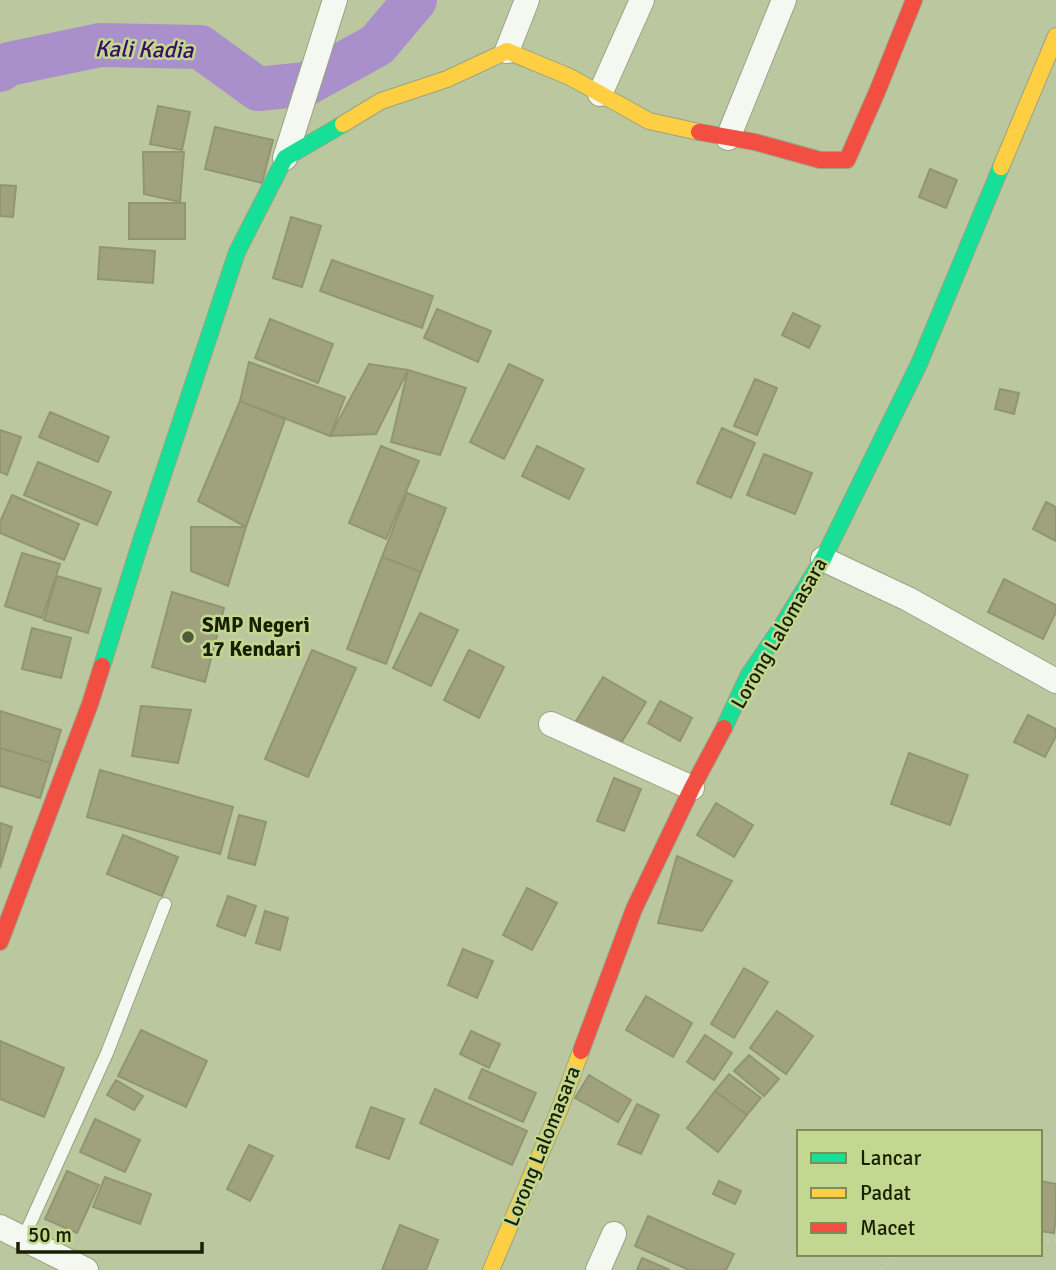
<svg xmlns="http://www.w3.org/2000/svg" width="1056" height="1270" viewBox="0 0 1056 1270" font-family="Signika,sans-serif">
  <rect width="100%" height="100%" fill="#bbc79f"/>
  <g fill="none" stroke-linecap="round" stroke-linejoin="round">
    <path stroke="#aa90ca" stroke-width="44" d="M0 70 9 64 100 45 200 47 258 89 306 84 377 45 415 0"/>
  </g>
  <path fill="#9fa27c" stroke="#919574" stroke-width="2" d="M158 106 190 112 182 150 150 144Z
    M215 127 273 140 262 183 205 169Z
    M143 152H184L180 202 144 194Z
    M930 169 957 180 946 208 919 197Z
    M0 185 16 186 13 217 0 216Z
    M129 203H185V239H129Z
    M291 217 321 226 302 287 273 278Z
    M100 247 155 251 153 283 98 279Z
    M332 260 433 296 422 328 320 291Z
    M437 309 491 331 478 362 424 338Z
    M793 313 820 326 809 348 782 335Z
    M270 319 333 344 318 383 255 358Z
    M249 362 345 397 330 436 240 401Z
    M369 364 408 370 376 434 330 436Z
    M509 364 543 380 504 459 470 442Z
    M408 370 466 388 440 455 391 442Z
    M755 379 777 388 757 435 734 426Z
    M1000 389 1019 393 1014 414 995 409Z
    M240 401 285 419 246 527 198 501Z
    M50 412 109 437 98 462 39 437Z
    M722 428 755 443 731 498 697 483Z
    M0 430 21 437 7 475 0 472Z
    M381 446 419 461 386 539 349 523Z
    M537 446 584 469 569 499 522 476Z
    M764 454 812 473 795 514 747 495Z
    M38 462 111 492 97 525 24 495Z
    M407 493 446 508 421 572 382 557Z
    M12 495 79 524 64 560 0 533V522Z
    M1046 502 1056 507V541L1033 529Z
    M191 527H246L228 586 191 571Z
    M22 553 60 564 42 618 5 606Z
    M382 557 421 572 386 664 347 649Z
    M57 576 101 589 88 633 44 620Z
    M1004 579 1056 605V612L1043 639 988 612Z
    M172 592 224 608 205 682 152 667Z
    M420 613 458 630 431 686 393 668Z
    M32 628 71 638 61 678 22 669Z
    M312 650 356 668 308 777 265 759Z
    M469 650 504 667 479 718 444 700Z
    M603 677 646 702 618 748 575 723Z
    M660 701 692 718 680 741 648 723Z
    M141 706 191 710 178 763 132 756Z
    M0 711 61 730 51 763 0 748Z
    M1028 715 1056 729V736L1045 757 1014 742Z
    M0 748 51 763 40 798 0 786Z
    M909 753 968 775 950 825 891 804Z
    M100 770 233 807 220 854 87 817Z
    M614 778 641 789 624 831 597 821Z
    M716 803 753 825 734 857 697 835Z
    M239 815 266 822 255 865 228 858Z
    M0 823 12 827 0 868Z
    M123 835 178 857 162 896 107 874Z
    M677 856 732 881 702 931 658 923Z
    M527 888 557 903 532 950 503 935Z
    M228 896 256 906 245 936 217 926Z
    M265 911 288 918 280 950 256 943Z
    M463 949 493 961 477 998 448 985Z
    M744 968 768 982 734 1038 711 1024Z
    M646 996 692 1023 673 1057 626 1030Z
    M777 1011 813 1036 786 1074 750 1048Z
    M141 1030 207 1061 186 1107 118 1076Z
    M471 1031 500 1044 489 1068 460 1054Z
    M705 1035 732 1053 714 1080 687 1062Z
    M0 1041 64 1068 44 1117 0 1099Z
    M749 1055 779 1079 764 1096 734 1071Z
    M482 1069 536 1093 523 1122 469 1098Z
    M729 1074 761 1098 747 1115 715 1091Z
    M589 1075 631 1100 618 1122 575 1098Z
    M116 1080 143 1096 134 1110 107 1095Z
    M435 1089 527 1131 512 1165 420 1123Z
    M715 1091 747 1115 718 1152 687 1128Z
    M637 1104 659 1115 641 1154 618 1144Z
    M371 1107 404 1119 389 1159 356 1147Z
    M95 1119 140 1140 125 1172 80 1152Z
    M249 1145 273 1156 250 1201 227 1189Z
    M67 1171 99 1185 77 1233 45 1219Z
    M105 1177 151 1194 140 1224 93 1207Z
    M719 1181 741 1191 735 1204 713 1194Z
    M1040 1181 1056 1184V1216L1054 1233 1040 1231Z
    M648 1216 734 1254 726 1270H689L635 1246Z
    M400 1225 438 1240 426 1270H382Z
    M642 1258 670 1270H637Z"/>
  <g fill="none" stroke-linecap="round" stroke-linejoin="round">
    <defs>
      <path id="lane" d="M23 1239 107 1053 165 904"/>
      <path id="street" d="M507 51 527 0
        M600 94 642 0
        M728 138 784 0
        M285 158 335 0
        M823 559 908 599 1056 681
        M551 724 692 788
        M0 1227 86 1270
        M598 1270 614 1234"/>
      <path id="fast" d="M102 666 139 547 237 252 285 158 343 124
        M724 728 748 676 780 629 823 559 919 364 1001 167"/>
      <path id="slow" d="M343 124 381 101 447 79 507 51 570 77 649 121 699 132
        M1001 167 1056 36
        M491 1270 560 1108 581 1051"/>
      <path id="jam" d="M699 132 755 142 820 160H847L877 92 914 0
        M0 942 90 704 102 666
        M581 1051 634 909 692 788 724 728"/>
    </defs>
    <use href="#lane" stroke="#99a384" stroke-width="14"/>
    <use href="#street" stroke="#99a384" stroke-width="26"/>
    <use href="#fast" stroke="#99a384" stroke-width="18"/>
    <use href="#slow" stroke="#99a384" stroke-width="18"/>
    <use href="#jam" stroke="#99a384" stroke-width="18"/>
    <path stroke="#c4c7bb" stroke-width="4.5" stroke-dasharray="2 5" stroke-linecap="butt" d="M1040 1241H1056
      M882 1270 894 1254"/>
    <use href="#lane" stroke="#f5f7f1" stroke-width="12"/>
    <use href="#street" stroke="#f5f7f1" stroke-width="24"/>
    <use href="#fast" stroke="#16e098" stroke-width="16"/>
    <use href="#slow" stroke="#ffcf43" stroke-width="16"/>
    <use href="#jam" stroke="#f24e42" stroke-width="16"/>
  </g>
  <circle fill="#515a3a" stroke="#c2d78f" stroke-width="2.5" cx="188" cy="637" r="7"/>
  <g text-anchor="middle" stroke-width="5" stroke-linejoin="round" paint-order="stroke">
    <g font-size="21" font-weight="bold" fill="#181f03" stroke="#c2d78f" text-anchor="start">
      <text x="202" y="632">SMP Negeri<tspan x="202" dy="24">17 Kendari</tspan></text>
    </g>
    <g font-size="21" fill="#181f03" stroke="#c2d78f">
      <text transform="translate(779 633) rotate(-60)" y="7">Lorong Lalomasara</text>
      <text transform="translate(542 1146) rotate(-68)" y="7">Lorong Lalomasara</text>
    </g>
    <g font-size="23" font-style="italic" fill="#3c0a67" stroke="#c2d78f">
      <text transform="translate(144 49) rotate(1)" y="8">Kali Kadia</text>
    </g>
  </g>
  <rect x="797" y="1130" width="245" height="126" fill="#c2d78f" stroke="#7e8d57" stroke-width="2"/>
  <rect x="811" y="1153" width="35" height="10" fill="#16e098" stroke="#7e8d57" stroke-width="2"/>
  <text x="860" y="1165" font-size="21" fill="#181f03">Lancar</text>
  <rect x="811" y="1188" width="35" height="10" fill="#ffcf43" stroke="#7e8d57" stroke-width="2"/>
  <text x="860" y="1200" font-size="21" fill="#181f03">Padat</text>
  <rect x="811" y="1223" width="35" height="10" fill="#f24e42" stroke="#7e8d57" stroke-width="2"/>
  <text x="860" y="1235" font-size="21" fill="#181f03">Macet</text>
  <path d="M18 1242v10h184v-10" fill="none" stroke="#181f03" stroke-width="3.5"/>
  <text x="28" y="1242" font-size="21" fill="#181f03" stroke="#c2d78f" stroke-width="5" paint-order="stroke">50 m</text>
</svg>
